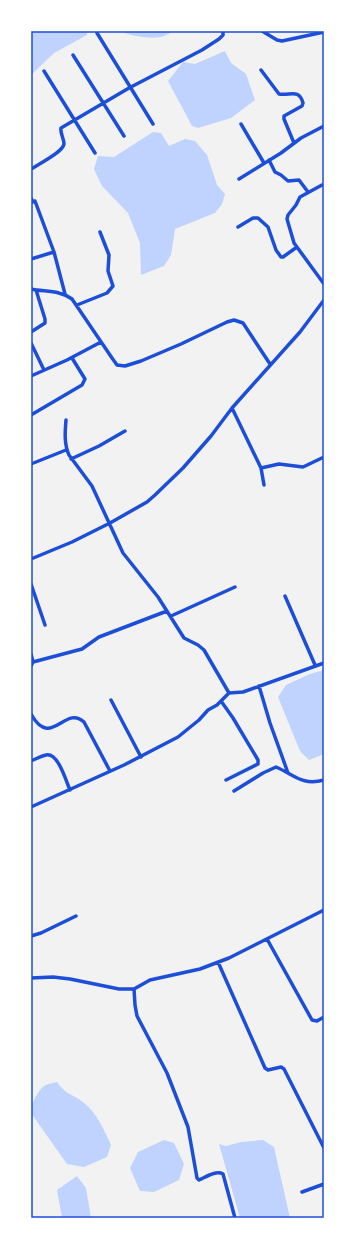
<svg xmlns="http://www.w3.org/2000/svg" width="355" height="1249" viewBox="0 0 355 1249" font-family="Jost,sans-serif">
  <rect width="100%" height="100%" fill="#f2f2f2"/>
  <path fill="#bfd3fe" d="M31 31H87V35L54 53 31 75Z
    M120 31H173C170 33 167 35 164 36 154 40 130 36 120 31Z
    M225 51 231 63 246 74 255 100 231 118 198 128 192 126 168 81 183 62 195 64Z
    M153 132 161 133 169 146 185 139 195 141 207 155 217 185 225 194 222 204 215 213 175 229 171 255 164 266 141 275 140 243 128 213 102 186 94 169 98 156 114 157Z
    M324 670V754L309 760 300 751 278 697 286 685 310 674Z
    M57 1082C67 1096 72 1093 84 1103 97 1113 104 1130 111 1145L107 1157 84 1167 67 1164 31 1113C31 1104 37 1092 44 1086 47 1084 53 1083 57 1082Z
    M164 1140 174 1143 184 1164 179 1180 154 1192 140 1191 130 1168 138 1152Z
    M263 1140 274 1147 290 1218H240L219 1144 226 1146 241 1142Z
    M77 1176 86 1188 91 1218H62L57 1190Z"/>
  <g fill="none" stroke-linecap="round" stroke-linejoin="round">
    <path stroke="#1d4ed8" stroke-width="3.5" d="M262 31 277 40 282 41 324 32
      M97 33 153 124
      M73 55 124 136
      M261 70 279 94C290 96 299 88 303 103L302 106 284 116V119L294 143
      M44 71 95 153
      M241 124 264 163
      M269 160 275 172 281 175 288 181 299 180 308 192
      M31 169C39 164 63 152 64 144 64 138 60 134 61 128L129 88 202 50 219 39 223 35V31
      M239 179 281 153 301 138 324 126
      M322 185 300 197 296 205 288 215 287 219 294 243 324 284
      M31 198 33 202
      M35 201 54 252 65 294
      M238 227 253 218H258L268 227 276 250 281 257H283L297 247
      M31 259 54 252
      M31 289C45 292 60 290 72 299L112 358 117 365 125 366 141 361 181 344 227 322 234 320 243 323 270 364
      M77 305 107 293 113 286 108 271 109 255 100 232
      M31 332 45 323V319L36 290
      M31 343 44 370
      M31 376 67 360 101 342
      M232 408 261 468 264 485
      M31 415 82 385 85 379 72 358
      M66 420C65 432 64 444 69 455L92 486 123 553 158 597 184 638 198 645 204 650 229 693 243 692 324 663
      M71 459 99 446 125 431
      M31 464 66 450
      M261 468 279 464 303 467 324 457
      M31 559 72 542 110 523 147 502 155 495 183 468 211 436 232 408 300 332 324 300
      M31 584 45 625
      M285 596 315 665
      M171 616 235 587
      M31 654 33 662 31 666
      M33 662 82 649 99 637 167 611
      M259 686 270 723 288 773
      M111 700 141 757
      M221 701 233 718 258 760V764L226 780
      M31 714C51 750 65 704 84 722L110 771
      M31 761C36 759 41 756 46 755 58 752 66 781 70 790
      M234 791 263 773 276 767C295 775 302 786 324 780
      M31 807 124 765 178 737 199 720 208 710 217 705 229 693
      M31 936 41 933 76 916
      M267 939 312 1020 317 1021 324 1017
      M218 962 265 1068 268 1070 281 1067 284 1069 324 1148
      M31 978 53 977 70 979 119 989H134L150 980 200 969 229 958 324 910
      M134 989 135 1005 137 1016 167 1073 188 1127 197 1178 199 1180C206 1177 216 1170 223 1174L235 1218
      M302 1192 324 1184"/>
  </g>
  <rect width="355" height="1249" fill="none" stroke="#ffffff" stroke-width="64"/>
  <rect x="32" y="32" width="291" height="1185" fill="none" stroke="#1d4ed8" stroke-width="1.5"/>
</svg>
